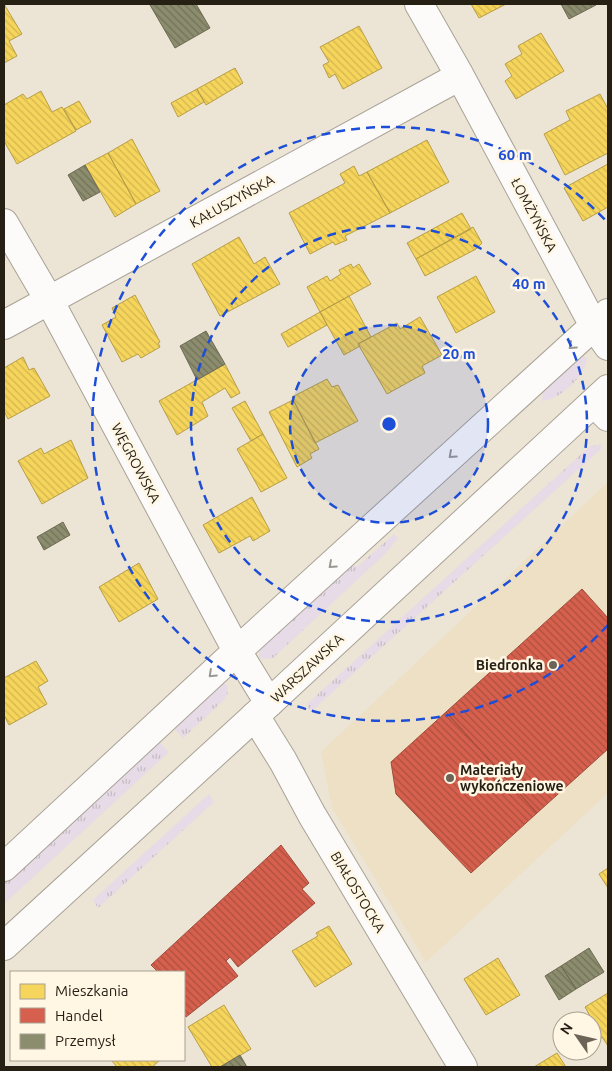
<svg xmlns="http://www.w3.org/2000/svg" width="612" height="1071" viewBox="0 0 612 1071" font-family="Ubuntu,sans-serif">
  <defs>
    <pattern id="grass-tufts" width="24" height="20" patternUnits="userSpaceOnUse" patternTransform="scale(1.25)"><rect width="24" height="20" fill="#e6dbe6"/><path d="M3 7l-1-3M5 7V3M7 7l1-3M15 17l-1-3M17 17v-4M19 17l1-3" fill="none" stroke="#c5bcc4"/></pattern>
    <pattern id="homes-back-hatch" width="6" height="6" patternUnits="userSpaceOnUse" patternTransform="scale(1.25)"><rect width="6" height="6" fill="#f6d55c"/><path d="M-1 5l2 2M0 0l6 6M5-1l2 2" fill="none" stroke="#d3b64f"/></pattern>
    <pattern id="shops-back-hatch" width="6" height="6" patternUnits="userSpaceOnUse" patternTransform="scale(1.25)"><rect width="6" height="6" fill="#d6604d"/><path d="M-1 5l2 2M0 0l6 6M5-1l2 2" fill="none" stroke="#ad4f3f"/></pattern>
    <pattern id="industry-back-hatch" width="6" height="6" patternUnits="userSpaceOnUse" patternTransform="scale(1.25)"><rect width="6" height="6" fill="#8c8c6e"/><path d="M-1 5l2 2M0 0l6 6M5-1l2 2" fill="none" stroke="#727259"/></pattern>
  </defs>
  <rect width="100%" height="100%" fill="#ece4d4"/>
  <path fill="#ede0c4" d="M608 482V793L426 962 332 808 321 752Z"/>
  <path fill="url(#grass-tufts)" d="M583 355 587 359C584 377 560 400 542 401L543 388 578 356Z
    M601 444V449L313 710 310 711 307 704 589 447Z
    M394 534 398 538 385 554 273 658 266 659 259 658V652L262 644 350 563 357 567Z
    M220 682 227 685 228 693 225 699 183 738 173 727Z
    M159 742 169 752 4 904V879L152 743Z
    M209 794 214 802 98 908 94 902V899Z"/>
  <path fill="url(#homes-back-hatch)" stroke="#b79e46" d="M4 4 22 34 9 41 17 56 4 63Z
    M471 4H506L479 18Z
    M359 26 382 68 343 89 335 74 329 78 323 65 329 62 320 47Z
    M541 33 564 71 516 99 505 81 512 76 505 64 522 54 518 46Z
    M235 68 243 83 206 105 197 89Z
    M197 89 204 102 178 117 171 103Z
    M41 91 52 112 62 107 76 131 17 164 4 141V105L23 94 27 99Z
    M600 94 608 109V153L565 175 544 134 570 120 566 111Z
    M79 101 91 122 76 130 64 109Z
    M132 139 160 191 136 204 108 153Z
    M427 140 449 182 390 213 367 172Z
    M108 153 136 204 115 217 85 165Z
    M608 164V207L583 221 564 188Z
    M354 166 359 176 367 172 390 213 345 236 347 240 335 245 333 242 310 254 289 213 345 183 340 174Z
    M462 213 471 229 416 259 407 243Z
    M473 227 482 243 476 249 425 276 416 259Z
    M239 237 254 264 265 257 280 284 220 316 192 264Z
    M351 264 353 268 359 264 371 284 320 312 307 287 327 276 330 281 341 274 339 270Z
    M476 276 495 312 456 333 437 297Z
    M135 295 160 342 158 343 160 347 141 358 138 354 122 362 102 325 116 317 112 308Z
    M349 296 371 337 358 344 360 346 344 355 320 312Z
    M320 312 327 325 288 347 281 334Z
    M420 317 442 355 422 366 425 373 387 394 358 344 397 323 400 329Z
    M23 357 29 370 34 368 50 396 8 419 4 411V368Z
    M225 364 240 393 231 398 225 388 202 402 208 416 177 435 159 401Z
    M327 379 332 387 338 385 358 421 315 443 292 397Z
    M293 400 319 449 310 454 312 458 297 467 269 412Z
    M245 401 263 434 251 441 232 408Z
    M263 434 287 478 261 492 237 449Z
    M71 440 88 478 42 504 18 461 41 448 44 454Z
    M252 497 270 531 253 541 250 536 219 553 203 525Z
    M139 563 158 599 119 622 99 587Z
    M36 661 48 681 38 687 47 704 9 725 4 715V678Z
    M608 868V888L599 874Z
    M329 926 352 964 315 987 292 951 318 936 316 933Z
    M498 958 520 995 486 1015 464 979Z
    M608 993V1046L602 1037 598 1040 592 1029 595 1025 585 1007Z
    M224 1005 251 1049 220 1067H212L188 1027Z
    M557 1053 566 1067H534Z
    M113 1060H160L152 1067H117L112 1061Z"/>
  <path fill="url(#shops-back-hatch)" stroke="#a14c3c" d="M582 589 608 618V749L537 813 446 712Z
    M446 712 537 813 471 873 396 794 391 762Z
    M281 845 309 883 302 889 315 903 238 967 230 957 226 961 238 976 186 1017 184 1013V972H158L151 965Z"/>
  <path fill="url(#industry-back-hatch)" stroke="#6d6b53" d="M152 4H196L210 28 175 48 150 5Z
    M561 4H596V5L569 19Z
    M85 165 100 192 83 201 68 175Z
    M206 331 225 364 197 380 180 346Z
    M63 522 70 535 44 550 37 537Z
    M589 948 604 972 576 989 561 966Z
    M561 966 576 989 559 1000 545 976Z
    M240 1055 247 1067H220Z"/>
  <g fill="none" stroke-linecap="round" stroke-linejoin="round">
    <defs>
      <path id="minor" d="M419 4 460 76 594 326 608 346
        M4 223 49 300 237 651 269 703
        M4 325 460 76
        M594 403 608 417
        M255 716 283 761 312 815 463 1067
        M4 867 237 651 608 313"/>
      <path id="secondary" d="M4 946 255 716 608 389"/>
    </defs>
    <use href="#minor" stroke="#a8a296" stroke-width="30"/>
    <use href="#secondary" stroke="#a8a296" stroke-width="30"/>
    <use href="#minor" stroke="#fcfbf9" stroke-width="28"/>
    <use href="#secondary" stroke="#fcfbf9" stroke-width="28"/>
  </g>
  <defs><path id="oneway-chevron" d="M-2-3.5L2.5 0L-2 3.5" fill="none" stroke-width="1.6" stroke-linecap="round" stroke-linejoin="round" transform="scale(1.25)"/></defs>
  <g stroke="#9b9892">
    <use href="#oneway-chevron" transform="translate(572 346) rotate(138)"/>
    <use href="#oneway-chevron" transform="translate(452 455) rotate(138)"/>
    <use href="#oneway-chevron" transform="translate(332 565) rotate(138)"/>
    <use href="#oneway-chevron" transform="translate(212 674) rotate(137)"/>
  </g>
  <circle cx="389" cy="424" r="99" fill="#1d4ed8" fill-opacity=".12"/>
  <g fill="none" stroke="#1d4ed8" stroke-width="2.5" stroke-dasharray="9 6">
    <circle cx="389" cy="424" r="99"/>
    <circle cx="389" cy="424" r="198"/>
    <path d="M608 625A297 297 0 1 1 608 223"/>
  </g>
  <g fill="#6b6457" stroke="#fff6e4" stroke-width="2">
    <circle cx="553" cy="665" r="5"/>
    <circle cx="450" cy="778" r="5"/>
  </g>
  <g text-anchor="middle" stroke-width="5" stroke-linejoin="round" paint-order="stroke">
    <g font-size="14" fill="#251f14" stroke="#fff6e4">
      <text transform="translate(232 201) rotate(-29)" y="5">KAŁUSZYŃSKA</text>
      <text transform="translate(534 215) rotate(62)" y="5">ŁOMŻYŃSKA</text>
      <text transform="translate(136 463) rotate(62)" y="5">WĘGROWSKA</text>
      <text transform="translate(307 668) rotate(-43)" y="5">WARSZAWSKA</text>
      <text transform="translate(358 892) rotate(59)" y="5">BIAŁOSTOCKA</text>
    </g>
    <g font-size="14" font-weight="bold" fill="#251f14" stroke="#fff6e4" text-anchor="end">
      <text x="543" y="670">Biedronka</text>
      <text x="460" y="775" text-anchor="start">Materiały<tspan x="460" dy="16">wykończeniowe</tspan></text>
    </g>
  </g>
  <circle cx="389" cy="424" r="8" fill="#1d4ed8" stroke="#fff6e4" stroke-width="2.5"/>
  <g font-size="15" text-anchor="middle" font-weight="bold" fill="#1d4ed8" stroke="#fff6e4" stroke-width="5" stroke-linejoin="round" paint-order="stroke">
    <text x="515" y="160">60 m</text>
    <text x="529" y="289">40 m</text>
    <text x="459" y="359">20 m</text>
  </g>
  <rect width="612" height="1071" fill="none" stroke="#251f14" stroke-width="10"/>
  <rect x="10" y="971" width="175" height="90" fill="#fff6e4" stroke="#a8a091"/>
  <rect x="20" y="984" width="25" height="15" fill="#f6d55c" stroke="#a8a091"/>
  <text x="55" y="996" font-size="15" fill="#251f14">Mieszkania</text>
  <rect x="20" y="1008" width="25" height="15" fill="#d6604d" stroke="#a8a091"/>
  <text x="55" y="1021" font-size="15" fill="#251f14">Handel</text>
  <rect x="20" y="1034" width="25" height="15" fill="#8c8c6e" stroke="#a8a091"/>
  <text x="55" y="1046" font-size="15" fill="#251f14">Przemysł</text>
  <g transform="translate(577 1036) rotate(304)"><circle r="24" fill="#fff6e4" stroke="#a8a091"/>
  <path d="M0-4L9 19L0 12L-9 19Z" fill="#6b6457"/>
  <text y="-8" font-size="14" font-weight="bold" text-anchor="middle" fill="#251f14">N</text>
  </g>
</svg>
